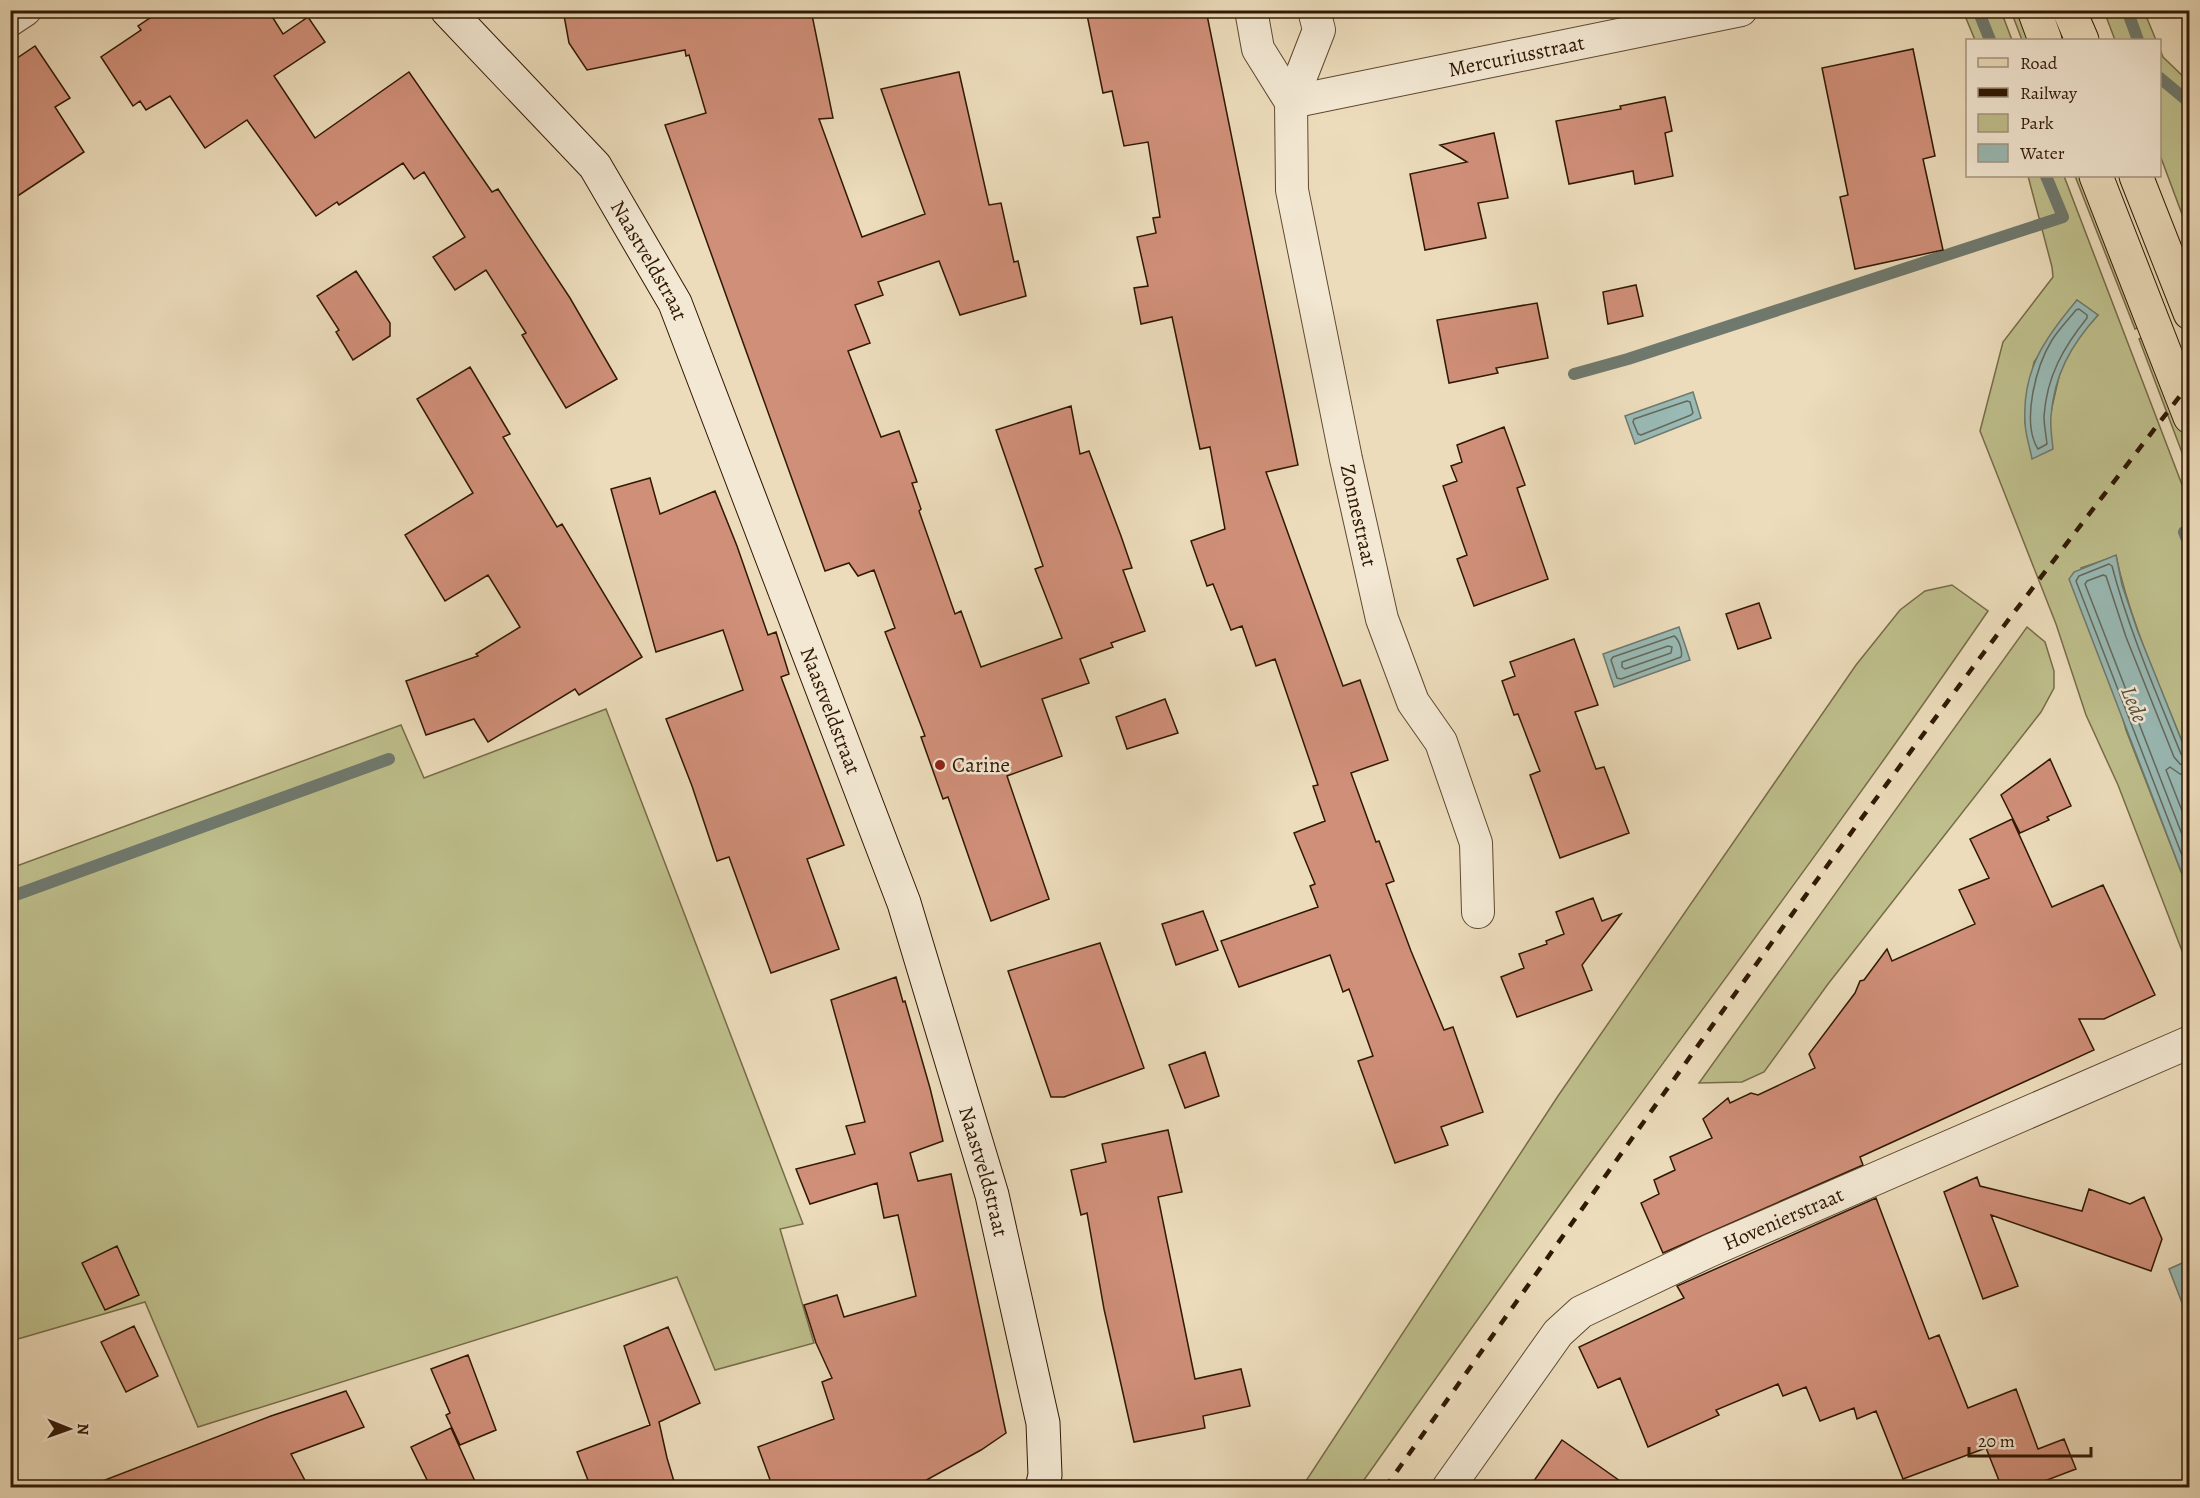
<svg xmlns="http://www.w3.org/2000/svg" width="2200" height="1498" viewBox="0 0 2200 1498" font-family="Alegreya,serif">
  <rect width="100%" height="100%" fill="#ecdcbb"/>
  <filter id="stains"><feTurbulence type="fractalNoise" baseFrequency=".00333" numOctaves="4"/><feColorMatrix values="0 0 0 0 .2 0 0 0 0 .09 0 0 0 0 .02 0 0 0 .5 -.17"/></filter>
  <radialGradient id="worn" r=".72"><stop offset=".6" stop-color="#630" stop-opacity="0"/><stop offset="1" stop-color="#630" stop-opacity=".3"/></radialGradient>
  <path fill="#bebf8c" stroke="#776c48" stroke-width="1.5" fill-rule="evenodd" d="M1963 11H2001L2012 40H1975Z
    M2011 11H2021L2032 40H2022Z
    M2104 11H2144L2156 40H2115Z
    M2160 49 2163 57 2189 82V233L2160 155Z
    M2028 176H2064L2189 503V759C2163 692 2131 626 2116 556L2081 568 2126 730 2189 892V969L2118 785 2086 715 2056 624 1980 431 2003 342 2053 277 2052 267ZM2077 300 2098 315 2077 338 2061 368 2050 416 2025 423 2027 397 2034 362Z
    M2075 176H2084L2142 326 2135 329Z
    M2146 336 2189 448V471L2139 339Z
    M1952 585 1988 611C1863 793 1731 970 1601 1148 1519 1260 1439 1374 1359 1487H1302L1558 1096 1856 665 1900 610 1925 591Z
    M2027 627 2045 642 2054 671V688L2041 712 1828 984 1764 1072 1742 1082 1699 1083Z
    M606 709 803 1224 780 1229 814 1343 715 1370 677 1277 198 1427 145 1302 11 1341V868L401 725 424 778Z"/>
  <path fill="#99bab5" stroke="#6f796e" stroke-width="1.5" d="M2077 300 2098 315C2071 345 2054 375 2051 416 2050 427 2052 438 2053 449L2032 459C2030 447 2025 434 2025 422 2022 370 2045 338 2077 300Z
    M1693 392 1701 418 1635 444 1625 416Z
    M2116 555 2122 585 2138 632 2189 759V892L2069 579 2074 572Z
    M1679 627 1690 660 1614 687 1603 654Z
    M2189 1260V1321L2169 1269Z"/>
  <g fill="none" stroke-linecap="round" stroke-linejoin="round">
    <path stroke="#64695c" stroke-width="1.5" d="M2079 309 2087 315V318C2063 348 2047 376 2044 416 2044 425 2046 435 2047 444L2038 449C2021 422 2036 366 2052 340 2059 329 2068 320 2076 310Z
      M1687 401 1690 402 1693 413 1691 415 1641 435 1638 434 1633 422 1634 419Z
      M1674 636C1679 639 1683 652 1681 657L1621 679 1617 678 1611 660 1613 657Z
      M1668 646 1672 647 1671 653 1625 669 1622 667V662Z
      M2190 759 2185 758 2181 754C2156 692 2129 631 2112 566L2109 564 2079 576 2076 581 2190 876
      M2190 766 2180 764 2174 757 2126 637 2106 576 2103 575 2087 581 2085 584 2190 855
      M2190 775 2180 774 2170 767 2166 770 2190 831"/>
    <path stroke="#6f796e" stroke-width="12" d="M1978 10 1990 40
      M2127 10 2138 40
      M2160 78 2190 103
      M1574 374 1628 359 2063 217 2046 176
      M2184 532 2190 547
      M10 897 389 759"/>
  </g>
  <path fill="#d08f79" stroke="#301803" stroke-width="1.5" d="M162 10H268L283 34 308 17 325 42 274 76 315 138 409 72 492 192 498 189 570 298 617 379 566 408 522 335 526 333 486 270 455 290 433 257 465 237 424 172 414 179 403 163 339 205 337 202 316 216 247 120 205 148 170 96 146 110 140 101 133 106 101 57 141 30 138 26Z
    M563 10H811L833 118 819 119 862 237 925 214 881 89 959 72 989 205 1001 203 1014 262 1018 261 1026 296 960 315 939 261 878 282 883 295 855 305 870 343 848 351 881 437 899 431 917 482 912 483 921 509 919 511 955 614 961 611 981 667 1062 638 1035 569 1043 566 996 430 1071 406 1080 454 1089 451 1121 536 1132 568 1123 570 1145 631 1111 643 1113 647 1080 659 1089 683 1042 699 1062 756 1007 776 1049 899 991 921 948 797 943 799 921 737 925 736 885 632 895 628 874 570 858 576 849 563 825 571 665 125 706 113 689 55 686 56 685 50 587 70 569 43Z
    M1086 10H1206L1298 465 1266 472 1343 686 1360 680 1388 760 1351 773 1376 842 1379 841 1394 881 1386 884 1411 951 1444 1030 1453 1027 1483 1112 1441 1127 1448 1145 1395 1163 1358 1061 1373 1056 1349 989 1343 992 1330 955 1239 987 1221 941 1318 907 1310 886 1315 884 1294 833 1325 821 1313 786 1318 785 1275 659 1256 666 1242 626 1231 630 1213 584 1207 586 1191 541 1225 529 1210 447 1200 449 1172 317 1141 324 1134 288 1148 286 1137 237 1156 233 1153 218 1160 217 1148 142 1124 146 1112 91 1103 93Z
    M35 46 70 98 55 107 84 152 10 201V63Z
    M1913 49 1935 156 1923 159 1943 250 1855 269 1840 197 1848 195 1822 68Z
    M1665 97 1672 131 1665 133 1673 176 1635 184 1633 171 1569 184 1556 121 1621 109 1620 106Z
    M1494 133 1508 198 1478 203 1486 238 1425 250 1410 174 1467 162 1440 145Z
    M356 271 390 323V336L353 360 336 332 339 330 317 296Z
    M1636 285 1643 316 1608 324 1603 292Z
    M1537 303 1548 358 1496 368 1498 373 1449 383 1437 320Z
    M470 367 510 434 503 437 557 527 562 524 642 657 579 695 575 689 488 742 474 719 426 735 406 681 478 656 476 654 520 627 488 575 445 601 405 535 473 493 417 399Z
    M1504 427 1525 485 1517 488 1548 579 1474 606 1457 559 1467 555 1443 486 1457 481 1451 466 1462 462 1457 445Z
    M650 478 660 514 715 491 737 546 768 635 776 632 789 674 781 677 844 845 807 859 839 949 771 973 729 857 717 861 692 786 666 719 743 690 723 630 656 652 611 489Z
    M1759 603 1771 638 1738 649 1726 614Z
    M1574 639 1598 705 1575 712 1596 769 1604 767 1629 833 1560 858 1530 775 1540 771 1518 714 1514 715 1502 681 1515 676 1510 662Z
    M1165 699 1178 733 1127 749 1116 717Z
    M2050 759 2071 806 2047 817 2049 820 2020 833 2001 795Z
    M2012 819 2052 907 2103 885 2155 995 2104 1019H2079L2094 1050 1860 1157 1863 1165 1663 1253 1641 1203 1659 1194 1654 1180 1675 1170 1670 1157 1712 1138 1703 1119 1728 1098 1730 1103 1751 1093 1758 1095 1815 1068 1809 1054 1855 993 1860 981 1864 980 1887 949 1892 961 1975 924 1959 890 1989 878 1970 839Z
    M1593 898 1602 921 1621 914 1582 965 1592 990 1517 1017 1501 977 1524 968 1519 954 1547 944 1546 941 1564 934 1556 912Z
    M1203 911 1218 950 1176 965 1162 924Z
    M1100 943 1144 1068 1064 1097H1051L1008 971Z
    M896 977 903 1002 905 1001 930 1088 943 1141 910 1153 918 1181 951 1174 1006 1433 981 1450 912 1488H773L758 1447 834 1419 822 1382 832 1378 816 1343 804 1305 837 1295 844 1317 916 1296 898 1215 884 1218 877 1183 810 1204 796 1169 855 1154 846 1126 865 1122 831 1000Z
    M1205 1052 1219 1096 1185 1108 1169 1065Z
    M1168 1130 1182 1192 1158 1197 1195 1379 1241 1369 1250 1406 1203 1416 1205 1428 1134 1442 1104 1309 1087 1213 1081 1215 1071 1170 1106 1162 1102 1144Z
    M1977 1177 1980 1186 2082 1211 2089 1189 2130 1204 2144 1197 2162 1239 2151 1271 1991 1215 2018 1286 1983 1299 1944 1192Z
    M1876 1198 1929 1339 1939 1335 1968 1408 2016 1389 2038 1449 2064 1439 2076 1469 2026 1488H2002L1986 1448 1903 1479 1876 1411 1857 1419 1854 1408 1820 1421 1806 1387 1783 1396 1778 1384 1716 1410 1719 1415 1648 1447 1620 1378 1598 1388 1579 1347 1684 1298 1677 1286Z
    M117 1246 139 1295 105 1310 82 1263Z
    M134 1326 158 1376 126 1392 101 1342Z
    M668 1327 700 1403 659 1422 667 1458 676 1488H591L577 1452 650 1425 624 1346Z
    M468 1355 496 1430 460 1445 446 1415 450 1413 431 1369Z
    M346 1391 364 1427 291 1454 309 1488H92V1485L271 1416Z
    M451 1428 478 1488H431L411 1447Z
    M1562 1440 1630 1488H1529Z"/>
  <g fill="none" stroke-linecap="round" stroke-linejoin="round">
    <defs>
      <g id="street">
        <path d="M1251 10 1258 49 1291 102"/>
        <path id="s1" d="M1314 10 1319 30 1291 102 1292 190 1346 459 1382 619 1413 702 1441 742 1476 843 1478 912"/>
        <path d="M10 20 25 10"/>
        <path id="s2" d="M1291 102 1741 10"/>
        <path id="s3" d="M1448 1488 1558 1333 1581 1312 1709 1251 2190 1042"/>
      </g>
      <g id="secondary">
        <path id="s4" d="M447 10 595 166 675 303 904 903 992 1195 1043 1423 1045 1475 1042 1488"/>
      </g>
      <path id="primary" d="M2034 10 2045 40
        M2069 10 2082 40
        M2096 176 2190 417
        M2136 176 2190 313"/>
    </defs>
    <use href="#street" stroke="#5f4931" stroke-width="34"/>
    <use href="#secondary" stroke="#301803" stroke-width="35"/>
    <use href="#primary" stroke="#301803" stroke-width="35"/>
    <use href="#street" stroke="#f3e8d3" stroke-width="32"/>
    <use href="#secondary" stroke="#f3e8d3" stroke-width="33"/>
    <use href="#primary" stroke="#ecdcbb" stroke-width="33"/>
    <path stroke="#301803" stroke-width="4.5" stroke-dasharray="10 10" stroke-linecap="butt" d="M1385 1488C1590 1198 1793 907 2006 623 2067 543 2128 463 2190 383"/>
  </g>
  <circle fill="#8f2418" stroke="#f3e8d3" stroke-width="2" cx="940" cy="765" r="6"/>
  <g text-anchor="middle" stroke-width="5" stroke-linejoin="round" paint-order="stroke">
    <g font-size="21" fill="#301803" stroke="#f3e8d3">
      <text dy="7" stroke="none"><textPath href="#s2" startOffset="230">Mercuriusstraat</textPath></text>
      <text dy="7" stroke="none"><textPath href="#s4" startOffset="324">Naastveldstraat</textPath></text>
      <text dy="7" stroke="none"><textPath href="#s1" startOffset="518">Zonnestraat</textPath></text>
      <text dy="7" stroke="none"><textPath href="#s4" startOffset="810">Naastveldstraat</textPath></text>
      <text dy="7" stroke="none"><textPath href="#s4" startOffset="1296">Naastveldstraat</textPath></text>
      <text dy="7" stroke="none"><textPath href="#s3" startOffset="444">Hovenierstraat</textPath></text>
    </g>
    <g font-size="21" fill="#301803" stroke="#f3e8d3" text-anchor="start">
      <text x="952" y="772">Carine</text>
    </g>
    <g font-size="22" font-style="italic" fill="#555141" stroke="#f3e8d3">
      <text transform="translate(2135 704) rotate(68)" y="8">Lede</text>
    </g>
  </g>
  <rect width="2200" height="1498" fill="none" stroke="#ecdcbb" stroke-width="36"/>
  <rect x="12" y="12" width="2176" height="1474" fill="none" stroke="#301803" stroke-width="3"/>
  <rect x="18" y="18" width="2164" height="1462" fill="none" stroke="#301803" stroke-width="1.5"/>
  <rect x="1966" y="39" width="195" height="138" fill="#f3e8d3" stroke="#a59580" stroke-width="1.5"/>
  <rect x="1978" y="58" width="30" height="9" fill="#ecdcbb" stroke="#a59580" stroke-width="1.5"/>
  <text x="2020" y="69" font-size="18" fill="#301803">Road</text>
  <rect x="1978" y="88" width="30" height="9" fill="#301803" stroke="#a59580" stroke-width="1.5"/>
  <text x="2020" y="99" font-size="18" fill="#301803">Railway</text>
  <rect x="1978" y="114" width="30" height="18" fill="#bebf8c" stroke="#a59580" stroke-width="1.5"/>
  <text x="2020" y="129" font-size="18" fill="#301803">Park</text>
  <rect x="1978" y="144" width="30" height="18" fill="#99bab5" stroke="#a59580" stroke-width="1.5"/>
  <text x="2020" y="159" font-size="18" fill="#301803">Water</text>
  <g transform="translate(69 1429) rotate(91)" stroke="#f3e8d3" stroke-width="4.5" paint-order="stroke">
  <path d="M0-4.5L10 22L0 15L-10 22Z" fill="#301803"/>
  <text y="-9" font-size="16" font-weight="bold" text-anchor="middle" fill="#301803">N</text>
  </g>
  <path d="M1969 1447v9h122v-9" fill="none" stroke="#301803" stroke-width="3"/>
  <text x="1978" y="1447" font-size="18" fill="#301803" stroke="#f3e8d3" stroke-width="4.5" paint-order="stroke">20 m</text>
  <rect width="100%" height="100%" filter="url(#stains)"/>
  <rect width="100%" height="100%" fill="url(#worn)"/>
</svg>
